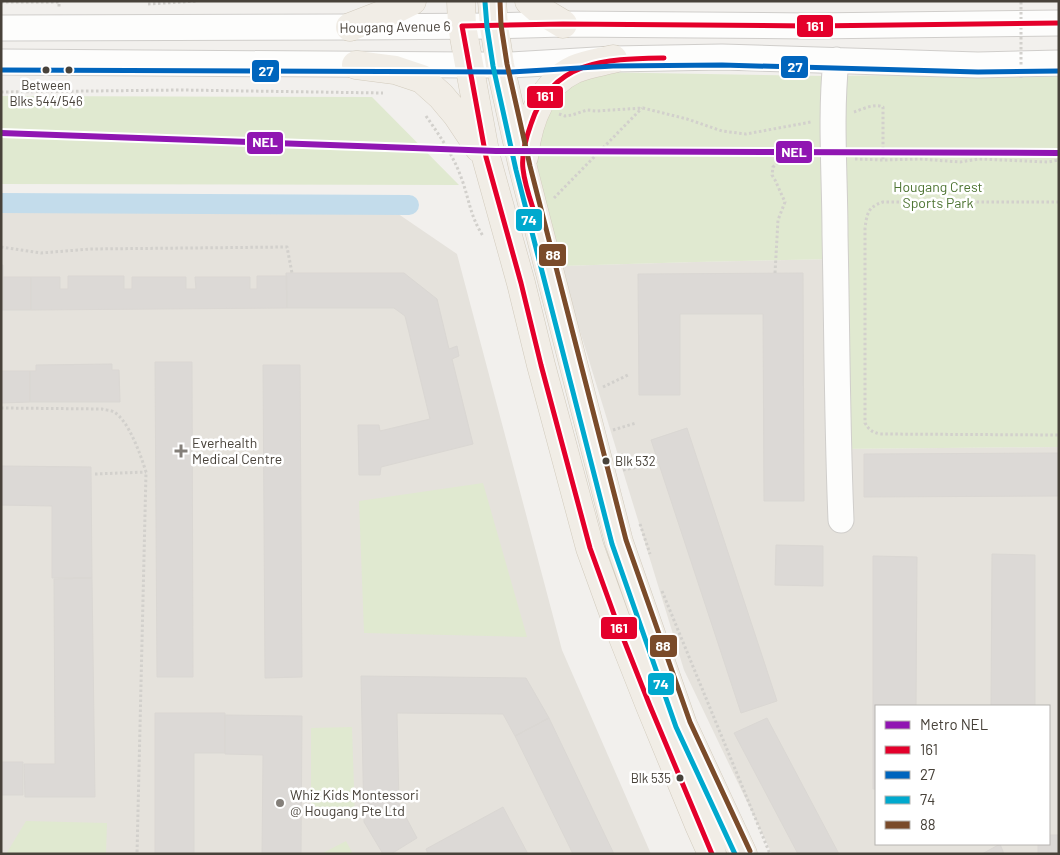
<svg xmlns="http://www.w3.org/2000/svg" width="1060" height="855" viewBox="0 0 1060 855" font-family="Barlow,sans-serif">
  <rect width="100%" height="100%" fill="#f2f0ed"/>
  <path fill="#e5e2dc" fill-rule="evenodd" d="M391 209 457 254 562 650 651 854H1V211Z
    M836 259 838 449 1059 447V854H772L684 670 560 266 696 262ZM876 706H1049V844H876Z"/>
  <path fill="#e0e9d0" d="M592 72 825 76 1059 73V447L838 449 835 259 696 262 560 266 532 166 553 99Z
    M1 96 372 97 459 185 1 184Z
    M483 483 527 637 364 633 359 501Z
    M352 727 355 819 311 817V728Z
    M26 821 107 823 106 854H6Z
    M346 841 353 854H321Z"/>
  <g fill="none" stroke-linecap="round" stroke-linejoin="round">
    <path stroke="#c3dceb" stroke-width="20" d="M1 203 409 205"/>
  </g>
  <path fill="#dcd9d6" stroke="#dad7d3" d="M1 265H3V310H1Z
    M286 273H404L437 299 449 349 457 346 459 356 452 359 473 444 381 467 380 475H359L358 425H379L380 431 430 419 405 316 394 308H287Z
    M803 273 804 501H764L763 314H680V395H639L638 274Z
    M68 276H124V289H132V277H186V289H196L195 277H250V289H257V276H287V308L31 310V277H60V289H68Z
    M3 277H31V310H3Z
    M155 362H192L193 677H157Z
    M112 364V370H119L120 402H30V371H36V365Z
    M263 365H300L302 677 265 678Z
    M1 371H30V402L1 403Z
    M687 428 777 701 741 713 651 440Z
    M1059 453V496L864 497V454Z
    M1 466 91 467 92 578H52V506L1 505Z
    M776 545 823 546V586L775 585Z
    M992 554 1035 555V706H991Z
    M873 556 917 557 916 706H876V789H873Z
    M92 578 95 797H25L24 764H55L54 579Z
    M361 676 526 678 549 718 515 736 503 714 397 713 399 804 417 838 391 854H383L364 822Z
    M155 713H225V753H194V854H155Z
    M225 715 302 716 301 854H262L263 755 225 754Z
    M549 718 614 854H573L515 736Z
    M767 718 839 854H798L734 733Z
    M1 762H23V795H1Z
    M503 807 528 854H428L426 849Z
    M1049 835H1059V854H1038V844H1049Z
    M1000 844 1004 854H982Z"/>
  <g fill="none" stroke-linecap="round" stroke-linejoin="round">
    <defs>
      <path id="minor" d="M1 28 350 27 494 26 563 24 811 26 1059 23
        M836 60C830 118 835 176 835 235 837 330 837 425 841 520
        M1 62 469 65H511L613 59 722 57 978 65 1059 63"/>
      <path id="major" d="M461 1 462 26 486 157 521 283 541 365 590 548 616 620 650 706 699 825 712 854
        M492 1 494 26 500 65 523 168 619 542 683 725 743 854
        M529 1 538 9 563 24
        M350 27 394 10 412 1
        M356 65 395 70 422 79 441 96 457 115 479 148
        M524 157C528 122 541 85 575 69 587 64 601 62 613 59"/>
    </defs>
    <use href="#minor" stroke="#d0cecb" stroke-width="27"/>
    <use href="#major" stroke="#d2cbbd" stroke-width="29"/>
    <path stroke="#d2d0cc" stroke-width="3" stroke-dasharray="2.5 2.5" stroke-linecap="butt" d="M1 2H59V7
      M148 4 198 1
      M1 92 181 90 383 93
      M854 112C863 109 874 103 883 107V160
      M559 114 565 116 572 115 587 110 596 111 643 108 687 119 722 131 746 134 811 122
      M426 116C440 136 453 155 461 177 469 198 470 216 483 236
      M855 159 883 160 920 159 960 162 979 159 1048 162 1059 160
      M554 198 642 108
      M1059 202H883C868 207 867 213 865 228V423C869 430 872 432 880 434L1059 435
      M1 247 41 253 90 249 287 247 292 273
      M775 273 778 220 785 202 775 180 772 175 773 167 779 162 814 160
      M603 387 630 374
      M1 408 102 409C105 410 110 410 114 412 129 421 141 456 146 472L137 854
      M613 430 636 423
      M623 470 649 465
      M95 474 146 472
      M640 524 650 554
      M662 591 770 854"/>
    <use href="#minor" stroke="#fdfdfc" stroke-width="25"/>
    <use href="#major" stroke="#f1ede6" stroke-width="28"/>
    <path stroke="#d2d0cc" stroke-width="3" stroke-dasharray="2.5 2.5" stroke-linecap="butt" d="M1021 2V78"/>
    <defs>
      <path id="bus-1" d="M537 221C532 204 525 187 523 169 521 154 526 138 531 124 552 59 607 59 664 58
        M712 854 650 706 616 620 590 548 541 365 521 283 486 157 462 26 563 24 811 26 1059 23"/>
      <path id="bus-2" d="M1 70 511 72 613 66 722 65 978 72 1059 71"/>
      <path id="bus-3" d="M485 2 487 27 493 66 516 170 612 544 676 727 735 854"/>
      <path id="bus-4" d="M500 1 501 25 507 64 530 166 626 540 690 722 750 851"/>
    </defs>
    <use href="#bus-1" stroke="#fff" stroke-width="9"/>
    <use href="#bus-2" stroke="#fff" stroke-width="9"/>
    <use href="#bus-3" stroke="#fff" stroke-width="9"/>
    <use href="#bus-4" stroke="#fff" stroke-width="9"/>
    <use href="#bus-1" stroke="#e4002b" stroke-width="5"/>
    <use href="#bus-2" stroke="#0065bd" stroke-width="5"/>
    <use href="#bus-3" stroke="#00a9ce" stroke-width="5"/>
    <use href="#bus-4" stroke="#7a4b2a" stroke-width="5"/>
    <defs>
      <path id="metro-1" d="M1 133 496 151 1059 153"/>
    </defs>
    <use href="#metro-1" stroke="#fff" stroke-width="10"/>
    <use href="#metro-1" stroke="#9016b2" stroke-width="6"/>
  </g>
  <g fill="#48423a" stroke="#fff" stroke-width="2">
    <circle cx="46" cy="70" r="4.5"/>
    <circle cx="69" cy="70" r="4.5"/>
    <circle cx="606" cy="461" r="4.5"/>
    <circle cx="680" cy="778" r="4.5"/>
  </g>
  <g fill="#847f79" stroke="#fff" stroke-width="2">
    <path d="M178.5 443.5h5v5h5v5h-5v5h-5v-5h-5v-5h5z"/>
    <circle cx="280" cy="803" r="5"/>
  </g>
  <g text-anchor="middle" stroke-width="5" stroke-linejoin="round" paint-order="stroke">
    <g font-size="13" fill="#48423a" stroke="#fff">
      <text x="46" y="90">Between<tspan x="46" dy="16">Blks 544/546</tspan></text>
      <text x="615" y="466" text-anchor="start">Blk 532</text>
      <text x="671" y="783" text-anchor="end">Blk 535</text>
    </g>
    <g font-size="14" fill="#48423a" stroke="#fff">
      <text transform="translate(395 27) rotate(-1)" y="5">Hougang Avenue 6</text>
    </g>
    <g font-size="14" fill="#4d7432" stroke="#fff">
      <text x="938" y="192">Hougang Crest<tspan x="938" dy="16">Sports Park</tspan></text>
    </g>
    <g font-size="14" fill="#48423a" stroke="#fff" text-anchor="start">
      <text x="192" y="448">Everhealth<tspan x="192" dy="16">Medical Centre</tspan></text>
      <text x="290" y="800">Whiz Kids Montessori<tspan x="290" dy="16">@ Hougang Pte Ltd</tspan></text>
    </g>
  </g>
  <g stroke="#fff" stroke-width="2">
    <rect x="796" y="14" width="38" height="24" rx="5" fill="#e4002b"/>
    <rect x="780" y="55" width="29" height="24" rx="5" fill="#0065bd"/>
    <rect x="251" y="59" width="29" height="24" rx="5" fill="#0065bd"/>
    <rect x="526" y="85" width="38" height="24" rx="5" fill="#e4002b"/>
    <rect x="246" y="131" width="38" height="24" rx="5" fill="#9016b2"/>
    <rect x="775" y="140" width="38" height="24" rx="5" fill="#9016b2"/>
    <rect x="515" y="208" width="28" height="24" rx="5" fill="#00a9ce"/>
    <rect x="538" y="243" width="29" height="24" rx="5" fill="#7a4b2a"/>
    <rect x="600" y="616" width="38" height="24" rx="5" fill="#e4002b"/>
    <rect x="649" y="634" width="29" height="24" rx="5" fill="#7a4b2a"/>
    <rect x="647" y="672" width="28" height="24" rx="5" fill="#00a9ce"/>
  </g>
  <g font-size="14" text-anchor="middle" font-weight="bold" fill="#fff">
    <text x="815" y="31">161</text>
    <text x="795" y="72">27</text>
    <text x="266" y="76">27</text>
    <text x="545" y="101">161</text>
    <text x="265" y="147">NEL</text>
    <text x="794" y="157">NEL</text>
    <text x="529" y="225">74</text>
    <text x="553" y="260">88</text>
    <text x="619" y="633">161</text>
    <text x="663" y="651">88</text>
    <text x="661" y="689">74</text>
  </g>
  <rect width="1060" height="855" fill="none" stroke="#48423a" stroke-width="5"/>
  <rect x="875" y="705" width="175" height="140" fill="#ffffff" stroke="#b6b3b0"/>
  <rect x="885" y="721" width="25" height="8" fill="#9016b2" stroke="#b6b3b0"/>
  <text x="920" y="730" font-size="15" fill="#48423a">Metro NEL</text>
  <rect x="885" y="746" width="25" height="8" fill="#e4002b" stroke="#b6b3b0"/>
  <text x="920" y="755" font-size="15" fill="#48423a">161</text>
  <rect x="885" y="771" width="25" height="8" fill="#0065bd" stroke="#b6b3b0"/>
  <text x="920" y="780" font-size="15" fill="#48423a">27</text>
  <rect x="885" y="796" width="25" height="8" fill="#00a9ce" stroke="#b6b3b0"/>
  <text x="920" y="805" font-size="15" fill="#48423a">74</text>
  <rect x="885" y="821" width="25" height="8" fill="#7a4b2a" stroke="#b6b3b0"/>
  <text x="920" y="830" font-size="15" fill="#48423a">88</text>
</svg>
